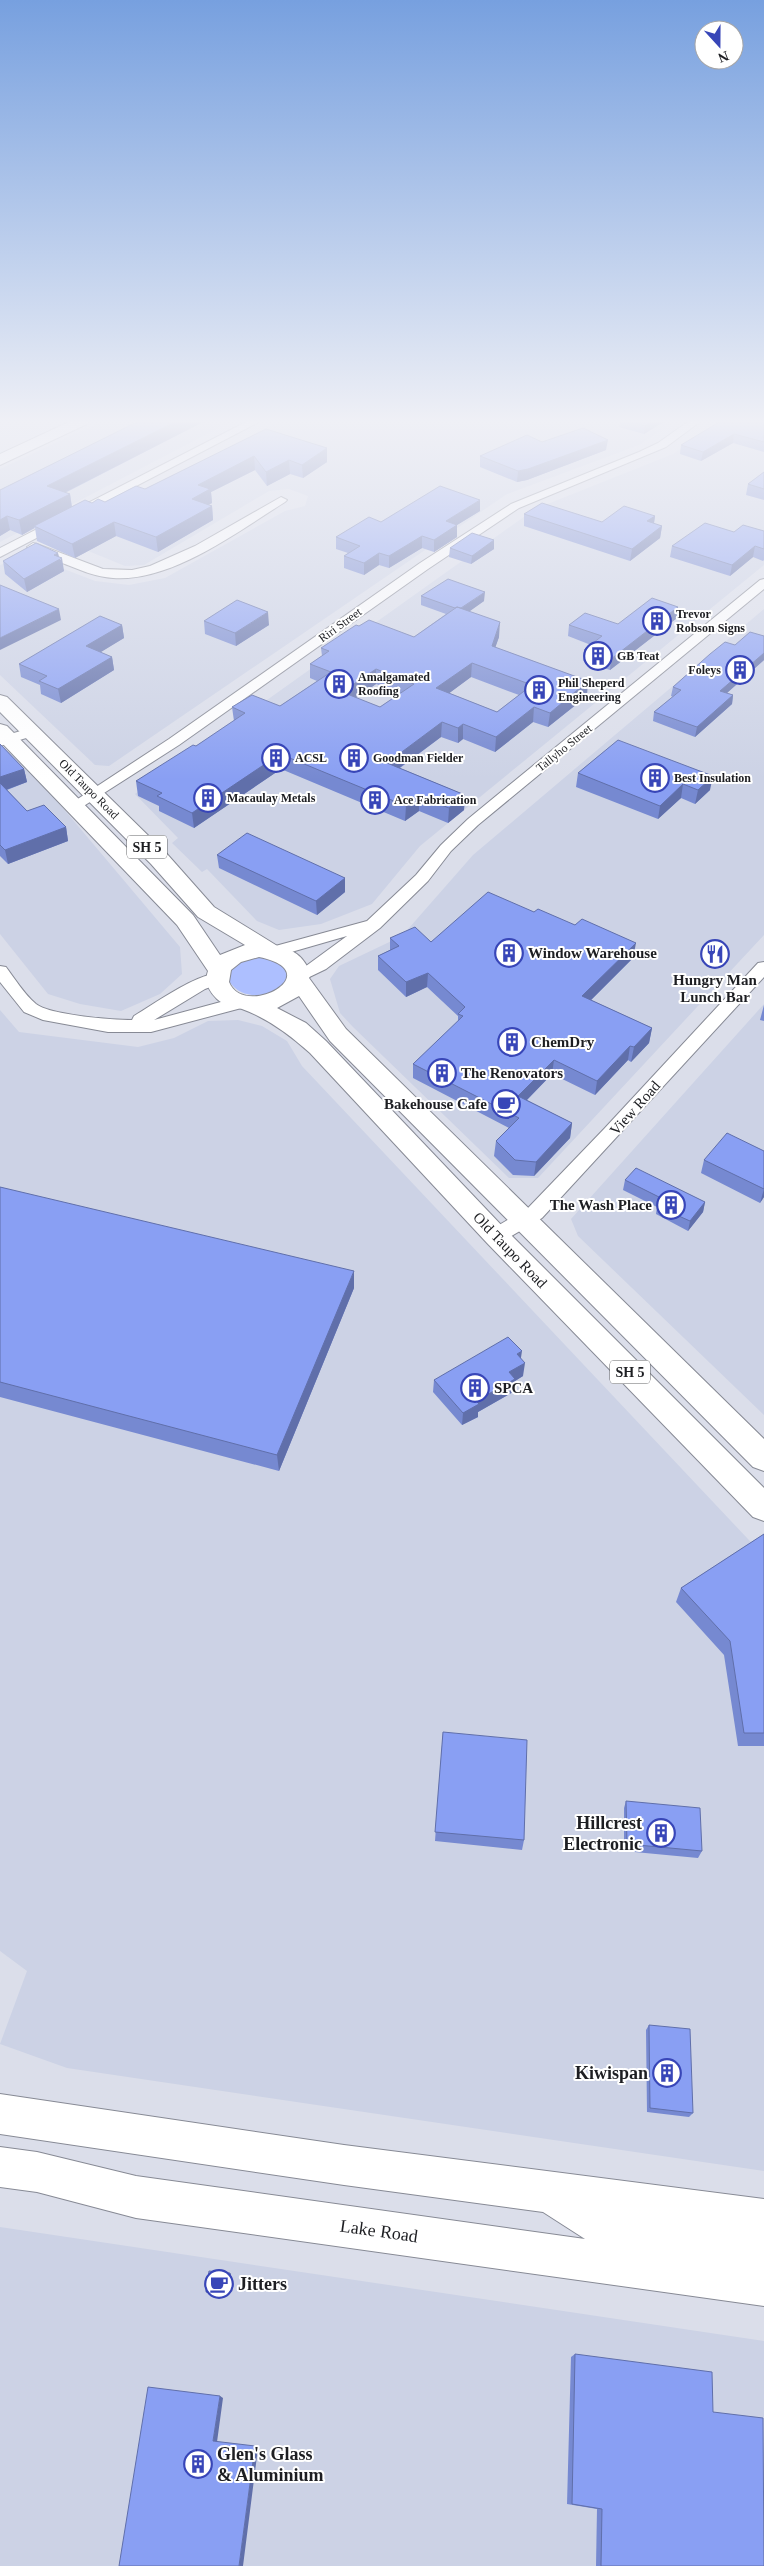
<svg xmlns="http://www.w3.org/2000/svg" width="764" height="2566" viewBox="0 0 764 2566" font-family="Georgia,serif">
  <rect width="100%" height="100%" fill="#dbdeea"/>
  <path fill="#ccd2e5" d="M102 421H232L0 542V469Z
    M279 421H672L673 422 639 445 507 494 109 766 95 765 0 675V565L30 556 95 581 129 585 165 578 285 511 305 506 308 496 289 489 269 491 144 565 125 566 64 541 65 535Z
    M721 421H764V565L420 846 372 904 321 924 279 930 257 921 207 869 202 872 172 843 178 838 135 794 535 509 673 454Z
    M764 609V935L538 1178H509L353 1027 340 1013 330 979 339 966 402 936 473 855Z
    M14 750 180 947 182 974 160 994 121 1011 80 1004 48 994 0 934V755Z
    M764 1004V1415L578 1236 571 1219Z
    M0 1010 19 1032 138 1047 174 1038 208 1021 238 1020 262 1026 287 1041 302 1066 764 1556V2171L67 2068 0 2044 27 1971 0 1951Z
    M0 2227 764 2341V2566H0Z"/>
  <path fill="#adbfff" d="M254 956 275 957 291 974 277 992C259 996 241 999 229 981 232 962 237 962 254 956Z"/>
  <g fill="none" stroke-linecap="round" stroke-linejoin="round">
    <defs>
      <path id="minor" d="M248 421H261L0 557V548Z
        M689 421H701L666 447 519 508 428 569 179 745 79 809 74 810 67 806 169 739 420 563 511 504 639 452 658 443Z
        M281 497 287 500 285 502C237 532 172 582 113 578 96 577 80 570 65 564 54 560 34 555 27 547L33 543 37 544 103 569 132 570 150 566 195 546Z
        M764 579V589L478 825 451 851 428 881 380 928 326 969 299 982 293 981 291 977 347 936 274 957 268 956 266 952 268 948 367 921 416 875 441 845 468 819 760 580Z
        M31 728 36 729 38 732 36 735 0 746V737Z
        M764 962V977L542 1218 503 1241 496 1243 489 1241 486 1236 489 1231 528 1208 604 1129 758 963Z
        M0 966 6 967C15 979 24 994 36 1004 50 1015 112 1020 132 1020L134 1016C153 1005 202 969 223 974L225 978 223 982 205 989 154 1020 243 996 249 998 251 1002 249 1006 151 1032H108L43 1020 24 1012 0 982Z"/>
      <path id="secondary" d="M71 421H89L87 424 0 465V454Z
        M0 2094 344 2145 764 2199V2306L136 2218 37 2192 0 2187V2147L37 2152 136 2176 585 2239 543 2212 344 2185 0 2134Z"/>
      <path id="trunk" d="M0 695 7 697 167 854 214 907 279 947C296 950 304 958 311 974L309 978 346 1029 764 1439V1471L753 1467 330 1041 299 996 277 1008 306 1023 326 1041 505 1229 764 1488V1521L753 1517 487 1243 310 1053C290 1035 267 1018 242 1009 233 1006 224 1006 217 999 209 991 204 982 208 971L177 925 0 741V724L7 726 193 915 220 955 245 945 198 917 151 864 0 712ZM259 957C331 972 244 1020 229 982L231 970 241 962Z"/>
    </defs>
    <use href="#minor" stroke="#878a95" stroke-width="2"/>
    <use href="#secondary" stroke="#878a95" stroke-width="2"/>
    <use href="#trunk" stroke="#878a95" stroke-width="2"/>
    <use href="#minor" fill="#fff" fill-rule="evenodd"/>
    <use href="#secondary" fill="#fff" fill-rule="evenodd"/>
    <use href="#trunk" fill="#fff" fill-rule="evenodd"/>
  </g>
  <path fill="#7689d1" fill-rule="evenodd" d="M620 421H665L644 434 619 427Z
    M764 421V452L733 443 701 461 680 454 681 445Z
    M203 422 65 493 70 494 72 507 92 503 105 502 145 489 266 429 327 462 303 478 290 474 267 486 255 470 211 492 212 503 208 505 212 506 213 520 158 552 116 536 75 558 37 541 35 528 22 535 10 530 0 536V490Z
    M542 442 606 450 527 480 517 482 480 467V456Z
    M764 472V500L746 495 748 484Z
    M480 511 457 525V537L434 552 422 548 389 568 379 565 364 575 344 568V556L348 553 336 549V537L381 522Z
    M524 514 602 522 655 516 654 524 662 526 660 538 630 561 524 526Z
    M764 531V560L763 561 753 557 730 576 670 557 672 546 734 532Z
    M494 540V549L471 564 449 557 450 548Z
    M59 557 64 571 27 592 5 574 3 561Z
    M421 596 484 601 469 611 499 637 495 647 587 696 548 727 533 722 495 752 463 739 458 743 441 737 400 768 465 795 464 810 448 823 419 811 405 821 281 769 194 828 159 811V806L138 796 136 781 196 746 234 721 232 707 280 706 317 681 310 678V664L322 656 321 648 359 626 414 637 446 614 421 605ZM471 677 519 695 497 712 449 693ZM376 684 400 693 380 707 356 698Z
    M678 607 677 618 610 670 583 661 584 650 591 645 568 636 569 625 618 624Z
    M204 621 269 625 236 646 205 634Z
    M122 625 124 638 100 652 112 657 114 670 61 703 41 694 40 685 21 677 19 664Z
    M764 636V660L727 693 733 695 732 704 695 737 653 721 654 712 673 697 671 696 673 687 735 645Z
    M618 740 710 790 695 804 681 798 658 819 576 787 578 773Z
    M0 744 24 769 27 782 7 790 27 811 66 827 68 841 8 864 0 856Z
    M217 855 345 878V892L317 915 219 868Z
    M390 938 633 958 591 1000 652 1028 649 1043 631 1062 628 1060 595 1095 552 1074 527 1100 572 1123 570 1138 534 1176 513 1175 494 1156 496 1141 509 1128 413 1078V1064L458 1022V1016L427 987 406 997 378 970V956L390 950Z
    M764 1005V1021L760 1020Z
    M764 1151V1197L760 1203 701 1173 704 1160Z
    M625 1180 705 1202 703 1212 688 1231 656 1214 657 1207 623 1190Z
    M0 1187 354 1288 279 1471 0 1397Z
    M521 1359 523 1376 515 1381 513 1392 478 1412V1417L462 1425 433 1392 434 1380Z
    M764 1534V1746H738L724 1655 676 1602 681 1588Z
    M443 1732 524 1840 522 1850 435 1841Z
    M626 1801 702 1851 698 1858 624 1851V1808Z
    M649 2025 693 2113 689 2117 647 2112 646 2030Z
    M231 2274 228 2296 207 2293 206 2292Z
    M575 2354 713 2412 764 2566H596L597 2509 567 2504 571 2357Z"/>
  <path fill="#606faa" d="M177 421H203V422L50 500 47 486Z
    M653 421H665L644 434 645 426Z
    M734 434 733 443 701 461 703 452Z
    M608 440 606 450 527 480 517 482 518 471Z
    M327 448V462L303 478 302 465Z
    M254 456 255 470 211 492 212 503 193 513 192 499 198 485Z
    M289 460 290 474 267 486 266 472Z
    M70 494 72 509 34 526V528L22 535 19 520Z
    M480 500V511L457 525V537L434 552V540L446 521Z
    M212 506 213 520 158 552 156 537Z
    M7 516 10 530 0 536V520Z
    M655 516 653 528 647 521Z
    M114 522 116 536 75 558 72 544Z
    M662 526 660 538 630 561 632 549Z
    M422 536V548L389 568V556Z
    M494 540V549L471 564 472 556Z
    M755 546 753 557 730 576 732 565Z
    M58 553 60 560 62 558 64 571 27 592 24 579 54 555Z
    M379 553V565L364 575V563Z
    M485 592 484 601 459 619V610Z
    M678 607 677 618 610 670 611 659Z
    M59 609 61 620 0 650V638Z
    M268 612 269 625 236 646 235 633Z
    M500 622 499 637 491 660 492 646Z
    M122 625 124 638 88 660 86 646Z
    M764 653V660L719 700 720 691Z
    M112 657 114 670 61 703 58 689Z
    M472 663 471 677 436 703V688Z
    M376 669V684L343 707 342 692Z
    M588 681 587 696 548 727 550 713Z
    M733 695 732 704 695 737 697 727Z
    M534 707 533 722 495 752 496 737Z
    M442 722 441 737 387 777V763Z
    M463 724V739L458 743V728Z
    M280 754 281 769 194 828 192 813Z
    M24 769 27 782 0 792V777Z
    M713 776 710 790 695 804 698 790Z
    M683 784 681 798 658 819 660 806Z
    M465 795 464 810 448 823 449 808Z
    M419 796V811L405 821 406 806Z
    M66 827 68 841 8 864 5 850Z
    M345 878V892L317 915 316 901Z
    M636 943 633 958 580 1011 582 996Z
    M428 973 427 987 406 997V982Z
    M652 1028 649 1043 631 1062 634 1047Z
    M630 1046 628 1060 595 1095 597 1081Z
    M554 1060 552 1074 517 1110 518 1096Z
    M572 1123 570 1138 534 1176 536 1162Z
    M764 1189V1197L760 1203Z
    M705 1202 703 1212 688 1231 690 1221Z
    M354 1271V1288L279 1471 277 1455Z
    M522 1351 520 1364 517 1354Z
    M525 1363 523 1376 515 1381 513 1392 478 1412V1417L462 1425 463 1413 509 1372Z
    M230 2273 231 2274 228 2296 227 2294Z
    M220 2396 223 2398 217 2442 213 2441Z
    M255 2446 258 2448 243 2566H239Z"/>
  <path fill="#899ff3" stroke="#606faa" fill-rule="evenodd" d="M139 421H177L47 486 70 494 19 520 7 516 0 520V490Z
    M629 421H653L645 426Z
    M721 421H764V442L734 434 703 452 681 445Z
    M583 428 608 440 528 469 518 471 480 456 527 435 542 442Z
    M266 429 327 448 302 465 289 460 266 472 254 456 198 485 210 489 192 499 212 506 156 537 114 522 72 544 34 526 85 500 92 503 98 499 105 502 136 486 145 489Z
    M764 472V489L748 484Z
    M440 486 480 500 446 521 457 525 434 540 422 536 389 556 379 553 364 563 344 556 360 546 336 537 369 517 381 522Z
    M542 503 602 522 624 506 655 516 647 521 662 526 632 549 524 514Z
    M705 523 734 532 743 525 764 531V549L755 546 732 565 672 546Z
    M472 533 494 540 472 556 450 548Z
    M36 543 58 553 54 555 62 558 24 579 3 561Z
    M448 579 485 592 461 608 457 607 455 608 421 596Z
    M0 585 59 609 0 638Z
    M652 598 678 607 611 659 584 650 602 636 569 625 585 613 618 624Z
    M237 600 268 612 235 633 204 621Z
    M457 607 500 622 492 646 588 681 550 713 534 707 496 737 463 724 458 728 442 722 387 763 465 795 449 808 419 796 406 806 280 754 192 813 157 796 162 793 136 781 193 745 196 746 245 713 232 707 252 695 280 706 331 672 310 664 329 651 321 648 356 625 359 626 369 620 414 637ZM472 663 532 685 497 712 436 688ZM376 669 414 684 380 707 342 692Z
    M100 616 122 625 86 646 112 657 58 689 39 681 47 676 19 664Z
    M750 632 764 636V653L720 691 733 695 697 727 654 712 681 690 673 687 710 654 725 642 735 645Z
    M618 740 713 776 698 790 683 784 660 806 578 773Z
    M0 744 24 769 0 777Z
    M0 783 27 811 44 805 66 827 5 850 0 845Z
    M247 833 345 878 316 901 217 855Z
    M488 892 534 912 538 909 575 925 582 919 636 943 582 996 652 1028 634 1047 630 1046 597 1081 554 1060 518 1096 572 1123 536 1162 515 1160 496 1141 519 1118 413 1064 463 1016 458 1014 465 1007 428 973 406 982 378 956 399 946 390 938 415 927 431 942Z
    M727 1133 764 1151V1189L704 1160Z
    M636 1168 705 1202 690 1221 681 1217 658 1205 663 1199 625 1180Z
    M0 1187 354 1271 277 1455 0 1382Z
    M508 1337 522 1351 517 1354 525 1363 509 1372 515 1379 476 1401 479 1404 463 1413 434 1380Z
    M764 1534V1733H744L730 1641 681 1588Z
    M443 1732 527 1740 524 1840 435 1832Z
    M626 1801 700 1808 702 1851 627 1844Z
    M649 2025 690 2029 693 2113 650 2108Z
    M209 2271 230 2273 227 2294 206 2292Z
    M575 2354 712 2372 713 2412 763 2418 764 2566H601L602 2509 572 2504Z
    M148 2387 220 2396 213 2441 255 2446 239 2566H119Z"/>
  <linearGradient id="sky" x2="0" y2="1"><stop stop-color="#77a0df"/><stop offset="0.54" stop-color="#eff0f6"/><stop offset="1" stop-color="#eff0f6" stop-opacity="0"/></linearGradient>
  <rect width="764" height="780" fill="url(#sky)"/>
  <defs>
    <symbol id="building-ring" viewBox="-11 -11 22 22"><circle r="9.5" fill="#fff" stroke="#3846b8" stroke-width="1.5"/><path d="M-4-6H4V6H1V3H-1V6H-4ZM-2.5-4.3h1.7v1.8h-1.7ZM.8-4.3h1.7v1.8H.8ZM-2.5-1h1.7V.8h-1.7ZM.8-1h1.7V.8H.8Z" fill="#3846b8"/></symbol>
    <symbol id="restaurant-ring" viewBox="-11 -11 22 22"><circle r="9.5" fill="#fff" stroke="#3846b8" stroke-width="1.5"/><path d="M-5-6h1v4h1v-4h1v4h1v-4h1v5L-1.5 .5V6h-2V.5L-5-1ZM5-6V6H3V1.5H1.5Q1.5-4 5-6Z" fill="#3846b8"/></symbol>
    <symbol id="cafe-ring" viewBox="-11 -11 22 22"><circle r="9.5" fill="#fff" stroke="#3846b8" stroke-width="1.5"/><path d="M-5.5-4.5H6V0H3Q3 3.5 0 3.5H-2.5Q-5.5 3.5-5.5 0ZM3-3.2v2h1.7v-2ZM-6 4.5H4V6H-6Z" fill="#3846b8"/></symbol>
  </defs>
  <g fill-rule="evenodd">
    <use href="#building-ring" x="641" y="605" width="32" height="32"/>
    <use href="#building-ring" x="582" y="640" width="32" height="32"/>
    <use href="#building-ring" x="724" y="654" width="32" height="32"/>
    <use href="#building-ring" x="323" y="668" width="32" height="32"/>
    <use href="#building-ring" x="523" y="674" width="32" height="32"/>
    <use href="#building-ring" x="260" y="742" width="32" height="32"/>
    <use href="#building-ring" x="338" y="742" width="32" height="32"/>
    <use href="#building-ring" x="639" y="762" width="32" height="32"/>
    <use href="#building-ring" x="192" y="782" width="32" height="32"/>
    <use href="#building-ring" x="359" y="784" width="32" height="32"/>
    <use href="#building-ring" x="493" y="937" width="32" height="32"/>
    <use href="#restaurant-ring" x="699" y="938" width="32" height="32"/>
    <use href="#building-ring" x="496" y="1026" width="32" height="32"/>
    <use href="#building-ring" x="426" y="1057" width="32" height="32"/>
    <use href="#cafe-ring" x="490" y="1088" width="32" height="32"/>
    <use href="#building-ring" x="655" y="1189" width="32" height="32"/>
    <use href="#building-ring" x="459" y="1372" width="32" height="32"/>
    <use href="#building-ring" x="645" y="1817" width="32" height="32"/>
    <use href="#building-ring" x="651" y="2057" width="32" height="32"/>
    <use href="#cafe-ring" x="203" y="2268" width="32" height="32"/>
    <use href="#building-ring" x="182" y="2448" width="32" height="32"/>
  </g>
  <g text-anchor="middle" stroke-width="4" stroke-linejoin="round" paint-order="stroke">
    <g font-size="12" font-weight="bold" fill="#1d1e22" stroke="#fff" text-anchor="start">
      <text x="676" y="618">Trevor<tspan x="676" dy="14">Robson Signs</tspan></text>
      <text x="617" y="660">GB Teat</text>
      <text x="721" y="674" text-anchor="end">Foleys</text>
      <text x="358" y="681">Amalgamated<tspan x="358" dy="14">Roofing</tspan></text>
      <text x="558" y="687">Phil Sheperd<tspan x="558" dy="14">Engineering</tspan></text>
      <text x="295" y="762">ACSL</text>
      <text x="373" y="762">Goodman Fielder</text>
      <text x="674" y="782">Best Insulation</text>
      <text x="227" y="802">Macaulay Metals</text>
      <text x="394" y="804">Ace Fabrication</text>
    </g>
    <g font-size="12" fill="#1d1e22" stroke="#fff">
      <text transform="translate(340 625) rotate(-36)" y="4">Riri Street</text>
      <text transform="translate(564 748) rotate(-39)" y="4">Tallyho Street</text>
      <text transform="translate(89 789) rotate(45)" y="4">Old Taupo Road</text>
    </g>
    <g fill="#fff" stroke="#616264" stroke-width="1">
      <rect x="127" y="835.5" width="40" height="23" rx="4"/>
      <rect x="610" y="1360.5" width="40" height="23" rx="4"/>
    </g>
    <g font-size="14" font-weight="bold" fill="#1d1e22">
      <text x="147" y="852">SH 5</text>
      <text x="630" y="1377">SH 5</text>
    </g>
    <g font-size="15" font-weight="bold" fill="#1d1e22" stroke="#fff" text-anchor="start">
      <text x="528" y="958">Window Warehouse</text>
      <text x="715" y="985" text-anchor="middle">Hungry Man<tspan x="715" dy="17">Lunch Bar</tspan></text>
      <text x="531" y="1047">ChemDry</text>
      <text x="461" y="1078">The Renovators</text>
      <text x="487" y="1109" text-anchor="end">Bakehouse Cafe</text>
      <text x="652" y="1210" text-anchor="end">The Wash Place</text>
      <text x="494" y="1393">SPCA</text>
    </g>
    <g font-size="15" fill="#1d1e22" stroke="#fff">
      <text transform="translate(635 1108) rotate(-48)" y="5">View Road</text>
      <text transform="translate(510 1250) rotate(46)" y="5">Old Taupo Road</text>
    </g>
    <g font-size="18" font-weight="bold" fill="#1d1e22" stroke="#fff" text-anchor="end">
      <text x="642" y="1829">Hillcrest<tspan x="642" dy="21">Electronic</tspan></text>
      <text x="648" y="2079">Kiwispan</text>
      <text x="238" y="2290" text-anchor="start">Jitters</text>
      <text x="217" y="2460" text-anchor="start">Glen's Glass<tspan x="217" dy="21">&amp; Aluminium</tspan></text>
    </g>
    <g font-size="18" fill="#1d1e22" stroke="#fff">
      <text transform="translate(379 2231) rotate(8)" y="6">Lake Road</text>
    </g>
  </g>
  <g transform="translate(719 45) rotate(159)"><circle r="24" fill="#ffffff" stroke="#a5a5a7"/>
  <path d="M0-4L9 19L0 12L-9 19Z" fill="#3846b8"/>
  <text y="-8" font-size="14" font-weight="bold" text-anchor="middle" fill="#1d1e22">N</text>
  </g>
</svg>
